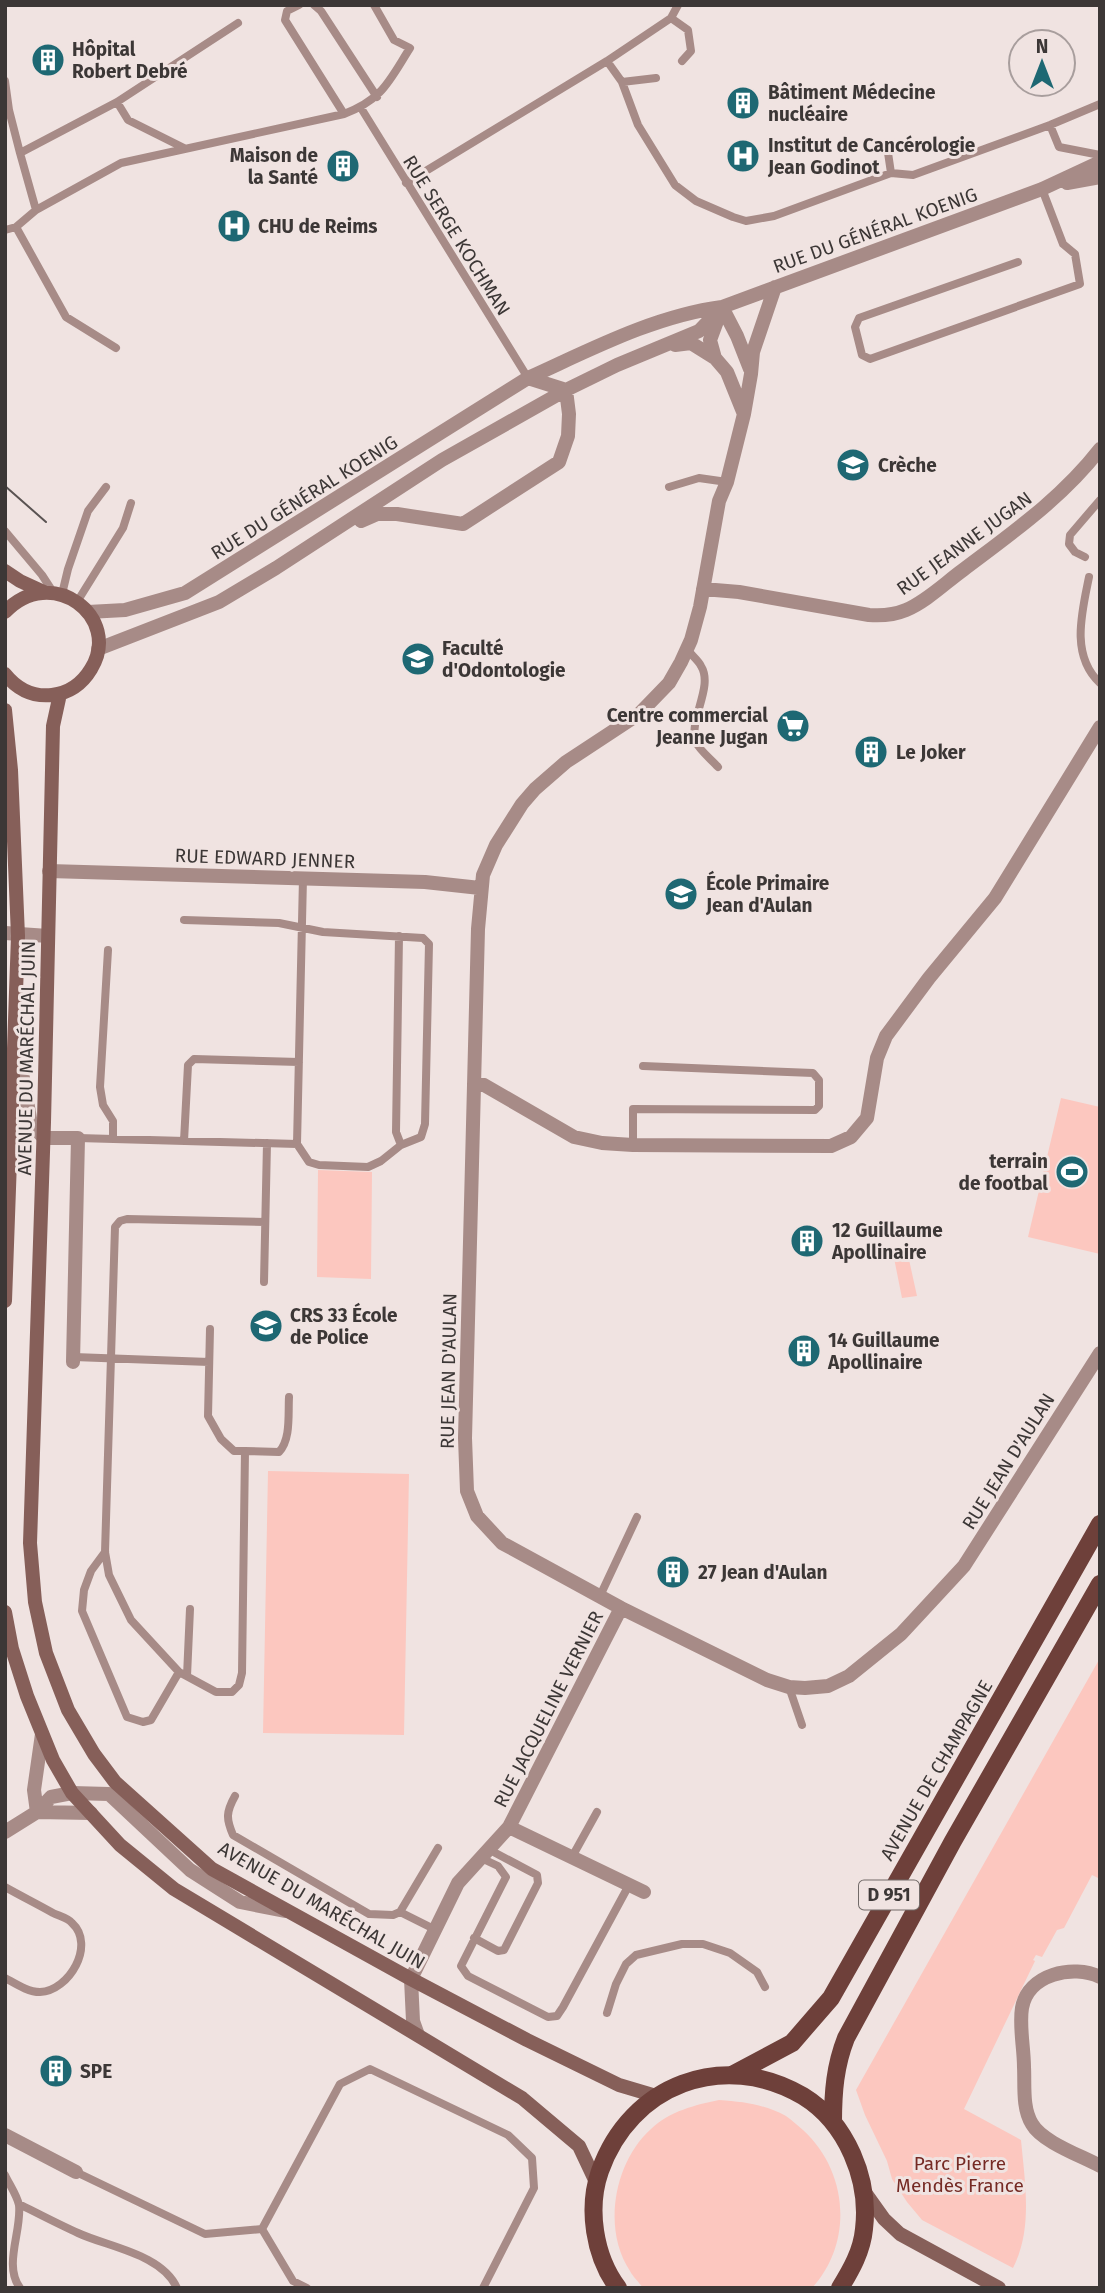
<svg xmlns="http://www.w3.org/2000/svg" width="1105" height="2293" viewBox="0 0 1105 2293" font-family="'Fira Sans',sans-serif">
  <rect width="100%" height="100%" fill="#f0e3e1"/>
  <path fill="#fcc7bf" d="M1061 1098 1100 1107V1254L1028 1237Z
    M318 1170 372 1172 371 1279 317 1277Z
    M908 1255 917 1296 902 1298 894 1258Z
    M268 1471 409 1474 404 1735 263 1733Z
    M1100 1658V1879L1092 1875 1064 1928 1057 1930 1042 1957 1036 1955 1033 1960 1035 1961 964 2109 1021 2140C1025 2183 1033 2229 1013 2268L922 2220 907 2202 892 2179 887 2161 865 2115 856 2090Z
    M719 2100C745 2102 763 2104 786 2116 792 2120 797 2125 803 2130 848 2171 854 2242 812 2288H643C639 2282 633 2277 630 2271 602 2229 614 2162 651 2129 670 2111 695 2105 719 2100Z"/>
  <g fill="none" stroke-linecap="round" stroke-linejoin="round">
    <path stroke="#a78b87" stroke-width="8" d="M299 5 287 11 285 20 344 114
      M314 5 321 11 377 97
      M678 5 671 18 607 61 622 82 638 125 675 185 696 201 733 217 746 221 774 216 891 173 913 175 1050 125 1100 104
      M671 18 688 30 691 51 682 61
      M5 81 9 110 20 153
      M622 82 656 78
      M117 102 128 120 184 148
      M361 108 528 378
      M1050 125 1059 147 1100 155
      M887 146 891 173
      M406 183 607 61
      M36 210 20 153 117 102 238 23
      M16 227 66 317 116 348
      M5 230 16 227 36 210 121 163 344 114C383 99 389 81 410 48L394 40 374 5
      M1018 262 859 318 855 327 862 355 870 359 1080 284 1075 254 1063 244 1042 189
      M669 487 699 478 727 482
      M5 531 42 575 53 592
      M1085 557 1075 552 1069 544 1070 535 1100 500
      M1089 577C1082 612 1070 655 1100 683
      M62 594 68 569 88 511 106 487
      M77 602 123 528 131 503
      M687 649C691 655 698 660 701 666 714 687 688 720 696 742 699 750 712 760 718 767
      M184 920 279 923 323 932 423 938 429 944 425 1124 421 1137 401 1145
      M108 950 100 1087 103 1105 113 1121V1139
      M78 1138 297 1144 303 878
      M184 1141 188 1065 194 1059 299 1062
      M297 1144 309 1162 319 1165 368 1167 381 1161 401 1145 396 1132 399 936
      M633 1145V1109L815 1110 819 1106V1080L813 1073 643 1066
      M265 1222 127 1219 120 1221 115 1227 105 1552 109 1575 131 1620 179 1672 216 1692H232L239 1685 242 1673 245 1451 279 1452C291 1439 288 1415 289 1397
      M264 1282 267 1143
      M210 1329 208 1416 221 1439 234 1451H245
      M74 1357 209 1362
      M105 1552 91 1571 84 1590 82 1611 127 1717 143 1722 151 1720 179 1672
      M600 1596 637 1517
      M187 1676 190 1609
      M789 1687 802 1725
      M235 1796C226 1812 226 1819 233 1835L369 1914 393 1915 400 1912 438 1848
      M572 1857 597 1812
      M481 1858 498 1866 506 1877 461 1966 468 1976 548 2017 557 2016 563 2007 629 1885
      M5 1887C21 1896 37 1904 53 1913 59 1916 68 1918 72 1923 96 1945 69 1991 40 1992 28 1992 16 1984 5 1978
      M400 1912 436 1930
      M474 1938 498 1951 504 1950 538 1883 537 1875 488 1849
      M607 2013 616 1984 626 1964 636 1955 682 1944H703L730 1953 757 1972 765 1987
      M76 2172 205 2234 262 2229
      M5 2175C9 2184 17 2195 19 2205 22 2231 3 2265 20 2288
      M19 2204C39 2214 58 2224 78 2233 108 2247 162 2254 177 2288
      M262 2229 340 2084 370 2069 508 2135 532 2158 534 2188 483 2288
      M262 2229 293 2281 307 2288"/>
    <path stroke="#a78b87" stroke-width="14" d="M1067 183 1100 177
      M775 287 753 352 751 374 744 414 727 482 719 501 700 607 691 640 681 662 669 683 639 714 566 762 535 789 522 804 496 845 483 875 478 929 465 1438 467 1491 477 1516 502 1543 621 1608 767 1680 789 1687 805 1688 828 1686 849 1676 901 1634 964 1566 1100 1353
      M722 307 737 336 750 369
      M675 345 691 343 715 358 727 372 744 414
      M715 358 710 340 720 313
      M361 521 377 514H397L463 524 559 462 568 436 569 414 566 390 528 378
      M703 589 739 592 869 615C882 616 894 615 906 610 927 601 945 583 963 570 1012 533 1062 498 1100 449
      M88 612 125 610 185 593 528 378C590 350 654 316 722 307L1042 189 1100 162
      M98 649 219 602 276 568 442 460 566 390 617 365 699 331 722 307
      M49 871 425 882 480 888
      M5 933 48 936
      M17 1044 31 1124 44 1138H78L73 1362
      M474 1084 484 1085 574 1137 602 1143 633 1145 831 1146 851 1137 867 1118 877 1058 886 1036 929 978 995 898 1100 727
      M37 1812 34 1790 42 1734
      M37 1812 91 1813
      M509 1827 644 1892
      M5 1832 37 1812 51 1797 72 1793 109 1794 190 1870 240 1902 285 1911
      M1100 1977C1073 1964 1028 1974 1022 2008 1019 2026 1024 2048 1024 2067 1025 2085 1022 2108 1032 2124 1042 2142 1082 2156 1100 2166
      M418 2035 413 2021 411 1979 458 1883 509 1827 621 1608
      M5 2135 76 2172"/>
    <path stroke="#865f59" stroke-width="14" d="M5 571 20 581 44 592
      M5 612C51 563 123 617 91 669 82 684 69 693 52 695 33 697 17 689 5 674
      M60 694 53 726 44 1122 30 1543 35 1602 46 1653 68 1710 94 1754 115 1782 212 1869 411 1979 527 2040 619 2085 656 2096
      M5 710 11 770 18 936 5 1301
      M5 1612 12 1649 27 1696 53 1760 72 1793 120 1845 174 1889 522 2098 579 2146 596 2182
      M864 2191 884 2219 900 2234 999 2288"/>
    <path stroke="#6e403a" stroke-width="18" d="M732 2075 792 2043 831 1998 1100 1524
      M833 2122C833 2092 835 2066 846 2038L953 1841 1100 1584
      M618 2288C594 2256 587 2208 600 2171 630 2085 723 2049 803 2096 847 2123 870 2180 864 2229 862 2251 851 2270 840 2288"/>
    <path stroke="#5a5352" stroke-width="2" d="M5 486 46 522"/>
  </g>
  <defs>
    <symbol id="building-disc" viewBox="-11 -11 22 22"><circle r="9.5" fill="#1e6873" stroke="#f0e3e1"/><path d="M-4-6H4V6H1V3H-1V6H-4ZM-2.5-4.3h1.7v1.8h-1.7ZM.8-4.3h1.7v1.8H.8ZM-2.5-1h1.7V.8h-1.7ZM.8-1h1.7V.8H.8Z" fill="#fff"/></symbol>
    <symbol id="hospital-disc" viewBox="-11 -11 22 22"><circle r="9.5" fill="#1e6873" stroke="#f0e3e1"/><path d="M-5-5h3v3.5h4V-5h3V5h-3V1.5h-4V5h-3Z" fill="#fff"/></symbol>
    <symbol id="school-disc" viewBox="-11 -11 22 22"><circle r="9.5" fill="#1e6873" stroke="#f0e3e1"/><path d="M0-5L7-2L0 1L-7-2ZM-4 1L0 2.5L4 1V4Q0 6-4 4Z" fill="#fff"/></symbol>
    <symbol id="university-disc" viewBox="-11 -11 22 22"><circle r="9.5" fill="#1e6873" stroke="#f0e3e1"/><path d="M0-5L7-2L0 1L-7-2ZM-4 1L0 2.5L4 1V4Q0 6-4 4Z" fill="#fff"/></symbol>
    <symbol id="supermarket-disc" viewBox="-11 -11 22 22"><circle r="9.5" fill="#1e6873" stroke="#f0e3e1"/><path d="M-6-5.5h2.5l.6 2H6L4.5 2H-2.5L-4.4-4H-6ZM-1.5 3.2a1.3 1.3 0 1 0 .1 0ZM3 3.2a1.3 1.3 0 1 0 .1 0Z" fill="#fff"/></symbol>
    <symbol id="stadium-disc" viewBox="-11 -11 22 22"><circle r="9.5" fill="#1e6873" stroke="#f0e3e1"/><path d="M0-5a6.5 5 0 1 0 0 10a6.5 5 0 1 0 0-10ZM-3.5-1.8h7v3.6h-7Z" fill="#fff"/></symbol>
  </defs>
  <g fill-rule="evenodd">
    <use href="#building-disc" x="29" y="41" width="38" height="38"/>
    <use href="#building-disc" x="724" y="84" width="38" height="38"/>
    <use href="#hospital-disc" x="724" y="137" width="38" height="38"/>
    <use href="#building-disc" x="324" y="147" width="38" height="38"/>
    <use href="#hospital-disc" x="215" y="207" width="38" height="38"/>
    <use href="#school-disc" x="834" y="446" width="38" height="38"/>
    <use href="#university-disc" x="399" y="640" width="38" height="38"/>
    <use href="#supermarket-disc" x="774" y="707" width="38" height="38"/>
    <use href="#building-disc" x="852" y="733" width="38" height="38"/>
    <use href="#school-disc" x="662" y="875" width="38" height="38"/>
    <use href="#stadium-disc" x="1053" y="1153" width="38" height="38"/>
    <use href="#building-disc" x="788" y="1222" width="38" height="38"/>
    <use href="#school-disc" x="247" y="1307" width="38" height="38"/>
    <use href="#building-disc" x="785" y="1332" width="38" height="38"/>
    <use href="#building-disc" x="654" y="1553" width="38" height="38"/>
    <use href="#building-disc" x="37" y="2052" width="38" height="38"/>
  </g>
  <g text-anchor="middle" stroke-width="6" stroke-linejoin="round" paint-order="stroke">
    <rect fill="#f0e3e1" stroke="#726b69" stroke-width="2" x="859" y="1880.5" width="60" height="29" rx="5"/>
    <g font-size="18" font-weight="bold" fill="#3c3736">
      <text x="889" y="1901">D 951</text>
    </g>
    <g font-size="19" font-weight="bold" fill="#3c3736" stroke="#f0e3e1" text-anchor="start">
      <text x="72" y="56">Hôpital<tspan x="72" dy="22">Robert Debré</tspan></text>
      <text x="768" y="99">Bâtiment Médecine<tspan x="768" dy="22">nucléaire</tspan></text>
      <text x="768" y="152">Institut de Cancérologie<tspan x="768" dy="22">Jean Godinot</tspan></text>
      <text x="318" y="162" text-anchor="end">Maison de<tspan x="318" dy="22">la Santé</tspan></text>
      <text x="258" y="233">CHU de Reims</text>
      <text x="878" y="472">Crèche</text>
      <text x="442" y="655">Faculté<tspan x="442" dy="22">d'Odontologie</tspan></text>
      <text x="768" y="722" text-anchor="end">Centre commercial<tspan x="768" dy="22">Jeanne Jugan</tspan></text>
      <text x="896" y="759">Le Joker</text>
      <text x="706" y="890">École Primaire<tspan x="706" dy="22">Jean d'Aulan</tspan></text>
      <text x="1048" y="1168" text-anchor="end">terrain<tspan x="1048" dy="22">de footbal</tspan></text>
      <text x="832" y="1237">12 Guillaume<tspan x="832" dy="22">Apollinaire</tspan></text>
      <text x="290" y="1322">CRS 33 École<tspan x="290" dy="22">de Police</tspan></text>
      <text x="828" y="1347">14 Guillaume<tspan x="828" dy="22">Apollinaire</tspan></text>
      <text x="698" y="1579">27 Jean d'Aulan</text>
      <text x="80" y="2078">SPE</text>
    </g>
    <g font-size="19" fill="#3c3736" stroke="#f0e3e1">
      <text transform="translate(875 230) rotate(-20)" y="7">RUE DU GÉNÉRAL KOENIG</text>
      <text transform="translate(457 235) rotate(58)" y="7">RUE SERGE KOCHMAN</text>
      <text transform="translate(304 497) rotate(-32)" y="7">RUE DU GÉNÉRAL KOENIG</text>
      <text transform="translate(964 543) rotate(-36)" y="7">RUE JEANNE JUGAN</text>
      <text transform="translate(265 858) rotate(2)" y="7">RUE EDWARD JENNER</text>
      <text transform="translate(26 1058) rotate(-89)" y="7">AVENUE DU MARÉCHAL JUIN</text>
      <text transform="translate(448 1371) rotate(-89)" y="7">RUE JEAN D'AULAN</text>
      <text transform="translate(1008 1461) rotate(-58)" y="7">RUE JEAN D'AULAN</text>
      <text transform="translate(548 1709) rotate(-63)" y="7">RUE JACQUELINE VERNIER</text>
      <text transform="translate(936 1770) rotate(-60)" y="7">AVENUE DE CHAMPAGNE</text>
      <text transform="translate(322 1905) rotate(30)" y="7">AVENUE DU MARÉCHAL JUIN</text>
    </g>
    <g font-size="19" fill="#752a24" stroke="#f0e3e1">
      <text x="960" y="2170">Parc Pierre<tspan x="960" dy="22">Mendès France</tspan></text>
    </g>
  </g>
  <rect width="1105" height="2293" fill="none" stroke="#3c3736" stroke-width="14"/>
  <g transform="translate(1042 63)"><circle r="33" fill="#f0e3e1" stroke="#a89e9d" stroke-width="2"/>
  <path d="M0-5L12 26L0 18L-12 26Z" fill="#1e6873"/>
  <text y="-10" font-size="19" font-weight="bold" text-anchor="middle" fill="#3c3736">N</text>
  </g>
</svg>
